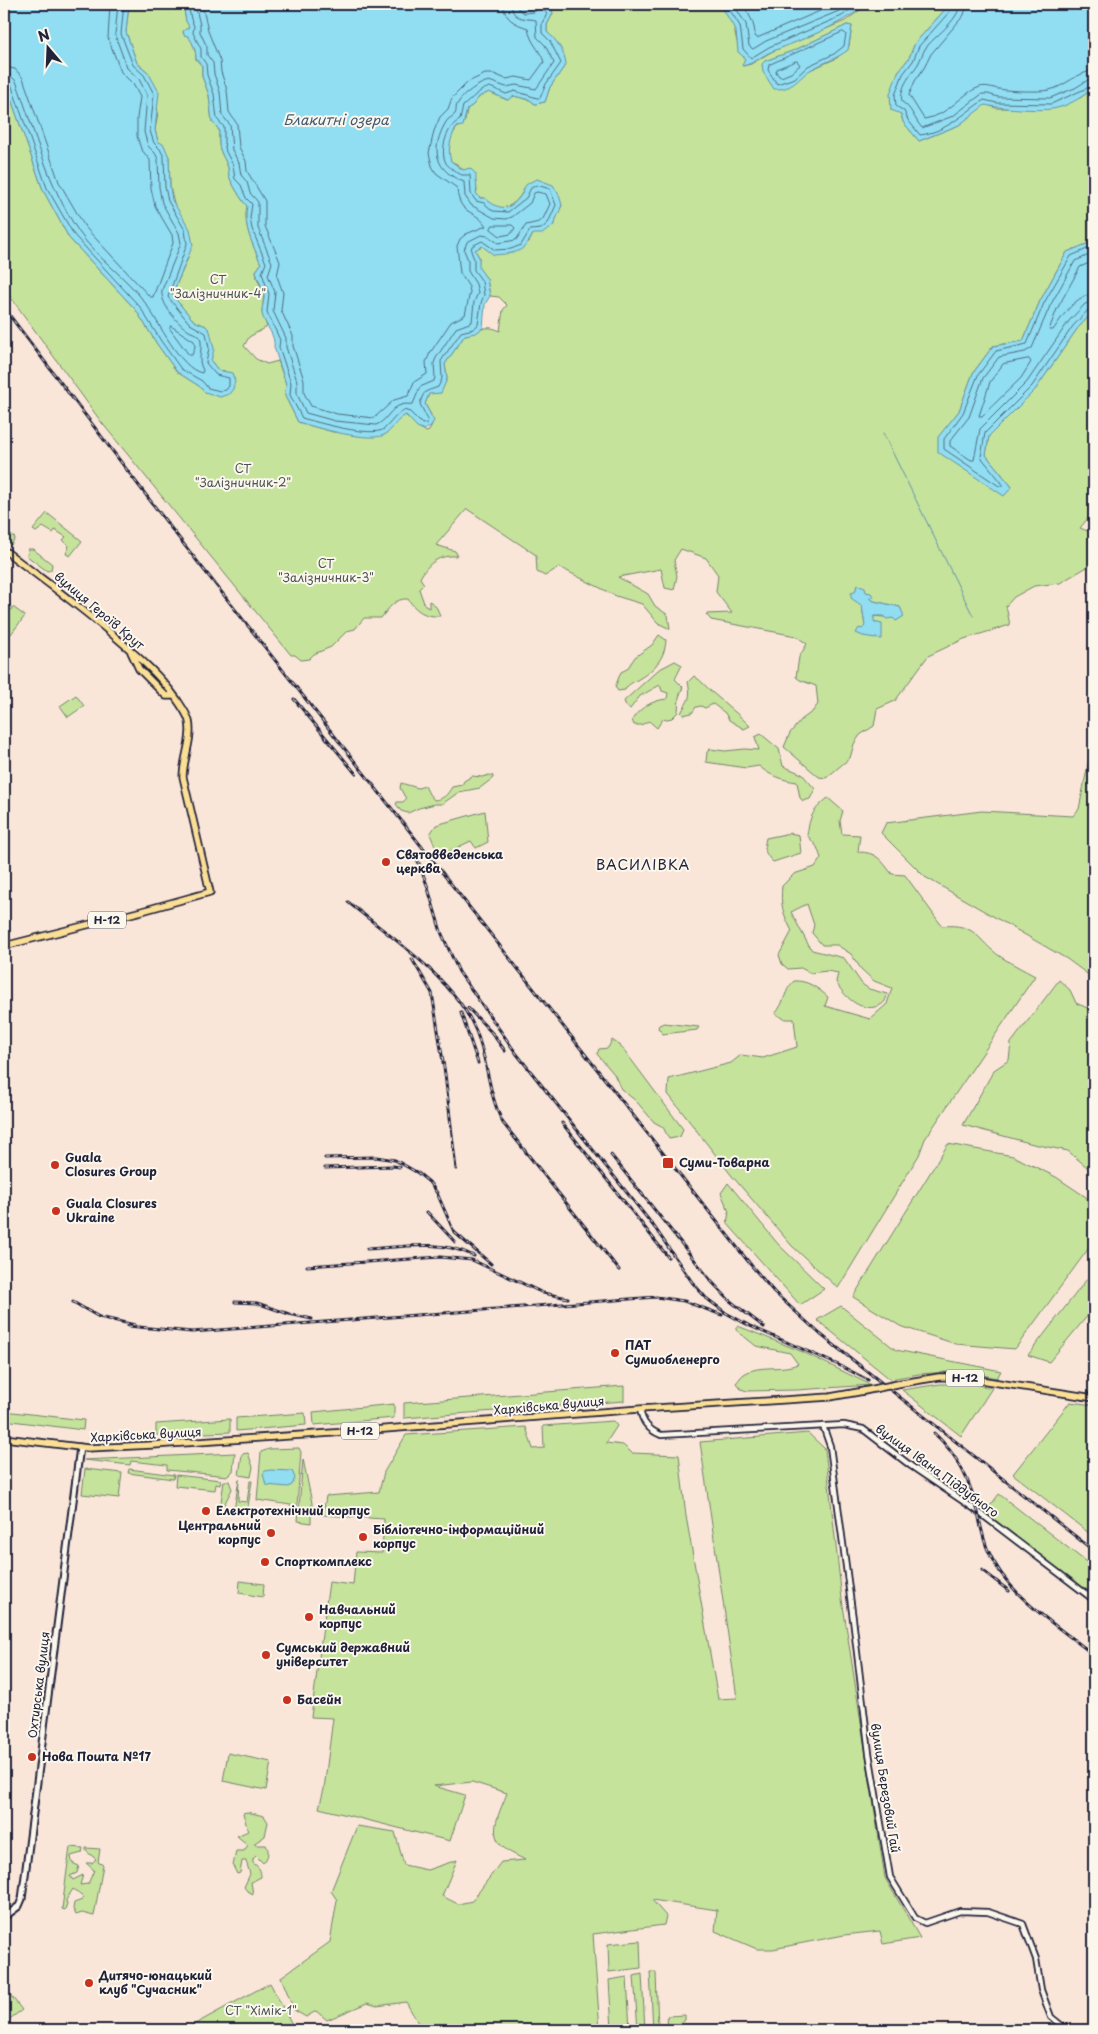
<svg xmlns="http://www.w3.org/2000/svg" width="1098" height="2034" viewBox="0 0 1098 2034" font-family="'Playpen Sans',sans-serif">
  <rect width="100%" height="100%" fill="#fae6d9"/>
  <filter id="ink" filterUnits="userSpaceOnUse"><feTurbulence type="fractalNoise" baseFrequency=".02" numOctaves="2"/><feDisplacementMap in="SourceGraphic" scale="10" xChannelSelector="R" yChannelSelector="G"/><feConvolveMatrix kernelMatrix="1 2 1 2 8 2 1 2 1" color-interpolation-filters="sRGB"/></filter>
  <g filter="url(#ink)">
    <path fill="#c5e39b" stroke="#74826b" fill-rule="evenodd" d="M129 4H183L186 21 190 27 183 32 184 35H188C193 43 196 50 196 59L202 66V76L209 95 212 122C222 131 218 131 219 143 219 151 224 157 227 165 229 168 228 172 229 176 231 182 242 201 247 206 243 228 253 244 261 264L256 271 257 278 264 294 262 312 267 327 249 337 244 346 256 359 267 364 278 361 286 384 285 396 298 422 333 432 386 434 395 423 405 415 426 432 429 431 432 424 431 415 425 404 429 394 447 379 445 364 465 335C481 332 484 323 500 331L503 310 507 305 499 297 490 296 487 279 478 268 479 257 475 250 482 246 529 242 533 234 553 226 562 205 524 188C521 199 507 212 495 207 492 205 488 200 485 198H480L476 193 477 190 475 181 457 164 450 161C446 146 451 130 465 121L467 109 473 105 479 97 489 92 507 100 514 96 530 100 535 104 545 102 550 87 566 64C564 52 555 41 547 32V25L553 13 550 7 542 4H720L733 23 737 42 745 58 743 66 751 64 771 52 845 21 863 8 862 4H950L915 43 909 58 898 72 901 114 903 122 919 141 959 125 985 104 996 108H1013L1080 98 1094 88V241L1067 252 1040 301 1023 341 993 346 973 373 959 411 939 437 1012 487 986 455 989 436 1035 390 1077 329 1094 311V513L1089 517 1080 528 1090 532 1094 530V563L1060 583 1034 586 1014 597 1006 606 1010 625 964 639 928 656 895 701 877 709 874 726 860 735 854 744 850 758 826 778 819 777 784 747 790 733 801 720 813 711 818 704 816 686 800 680 796 677 799 657 807 644 796 636 711 620 706 614 732 613 716 592 718 575 706 558 681 549 674 560 677 576 674 590 665 588 661 569 618 577 648 594 655 606 668 615 670 629 658 623 642 604 616 596 559 567 545 576 537 572 536 555 467 509 436 545 455 551 457 554 456 556C439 555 428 563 420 578L424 584 419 589 425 606 429 608V601C435 604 438 609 440 616 425 617 416 611 408 599 395 598 389 608 381 618H364L355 629 347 631 331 647 314 654 309 659 301 660 295 655H291L102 423 4 288V79L43 190 69 238 136 310 157 344 177 372 199 386 205 392 225 371 218 370 211 361 212 355 206 326 194 321 172 295 188 258 170 187 169 157 158 141 155 130 158 112 148 72 137 63 126 32ZM847 25 852 26 849 46 837 58 810 70 765 61 795 50ZM857 585 874 601 900 607 903 616 896 621 893 618 874 616 873 622 863 636 862 629 865 626 862 606 854 599Z
      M47 513 82 541 70 556 66 554 69 546 63 540 66 537 55 530 53 533 43 527 36 532 33 530Z
      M4 530 15 538 11 545 4 541Z
      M28 549H33L52 564 51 570 47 571 27 556Z
      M13 607 25 616 11 634 4 628V620Z
      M659 635 666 640C665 659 653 671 637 680 632 683 628 684 625 690L618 691 615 687 621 672 627 669 635 657 652 645Z
      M675 661 682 665 675 679 683 687 679 697 678 712 672 718 662 720 657 728 649 721 641 725H634L632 720C639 708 653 700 667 699L668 693 662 691 660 685 640 696 630 709 626 706 624 701 658 670Z
      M694 676C702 681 707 688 714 694 727 705 739 715 750 726L744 729 729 720 725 713 713 704 705 708 701 706 696 707 692 713 683 715 681 713C688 699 692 699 688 682Z
      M76 695 84 706 68 717 60 706Z
      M761 734 779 749 783 766 802 774 815 789 810 799 803 801 800 798 797 782C782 780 770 776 759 766L746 768 706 762 707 752 710 749 725 751 745 749 759 750 755 737Z
      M1089 759H1094V979L1067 959 925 877 881 833 886 823 982 811 1073 816 1079 809Z
      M489 775 493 776V778L480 788 459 792 442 804H435L419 808 408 813 401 811 396 804 397 802H403L406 799 400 788 401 783 418 788 425 786 429 794 434 800C444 799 447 795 452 787L462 785 464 781 472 776 482 777Z
      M828 798 843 811 840 821 842 834 860 835 858 852C877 852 881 860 892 874L905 875 942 926C978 923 976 940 1001 957 1012 964 1024 970 1035 976L925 1139 919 1155 838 1288 792 1246 732 1176 668 1094 669 1079 731 1063 741 1055 763 1058 797 1047 794 1019H785L775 1014C785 1003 784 990 794 981 807 980 818 988 828 997L825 1006 870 1019 887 1004 892 988 874 981 861 969 851 954 837 945H822L812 933 814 925 807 904 791 912 809 946 812 950 844 958 862 984 869 989 887 994C886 1001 884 1004 878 1006 860 1013 843 995 836 982L838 973 827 971 810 973 801 968 788 969 782 964 779 955 792 931C783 914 780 905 782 886L794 874 815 867 821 858 817 847 807 835C810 815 813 810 828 798Z
      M485 811 488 842 476 848 471 841 439 856 430 834 436 825Z
      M790 833 799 835 801 853 773 862C765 854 763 849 766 838Z
      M1059 980 1070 990 1076 1003 1094 1011V1173L1068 1151 1033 1144 963 1125 994 1070 1009 1060 1011 1043Z
      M664 1023 699 1027 697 1030 663 1034 658 1028 659 1025Z
      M612 1040 621 1046 683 1129 680 1137 669 1139 663 1127 654 1122 636 1101 621 1089 614 1074 597 1054 599 1049 608 1048Z
      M948 1144 1013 1156 1056 1177 1086 1197 1094 1212V1241L1015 1349 956 1344 900 1326 853 1297Z
      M728 1183 778 1244 824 1289 800 1305 727 1223 729 1212 721 1193Z
      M1094 1270V1308L1049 1362 1028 1355Z
      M841 1306 896 1350 1001 1371 997 1378 963 1371 919 1374 890 1379 817 1320Z
      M738 1326 803 1352 871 1385 797 1390 747 1391 741 1389 736 1383C739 1380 741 1376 744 1374 758 1364 782 1371 798 1364L790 1353 756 1346 736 1330V1327Z
      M940 1384H973L992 1388 961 1436 902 1390Z
      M624 1386V1401L404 1418V1403Z
      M1070 1402 1094 1405V1537L1013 1474Z
      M394 1404V1418L314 1425 313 1412Z
      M4 1411 84 1420 83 1430 4 1420Z
      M305 1413 306 1425 236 1431V1418Z
      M230 1419V1432L156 1435V1424Z
      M613 1421 617 1426 606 1443 623 1445 632 1453 679 1455 686 1516 718 1699 737 1698 700 1442 808 1433 825 1449 842 1599 885 1878 920 1938 883 1944 880 1931 844 1935 773 1949H757L715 1931 717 1910 652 1900 666 1916 664 1925 593 1934 600 2030H422L406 2002 377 2006 367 2003 327 2020 316 2011 306 2017 294 2010 281 1977 330 1942 337 1900 331 1891 357 1826 395 1832 404 1865 427 1870 457 1860 442 1896 458 1904 472 1901 501 1862 525 1860C518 1856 510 1853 504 1848 486 1834 501 1810 507 1793L472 1782 434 1786 465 1795 450 1841 319 1808 324 1789 333 1718 311 1717 329 1582 353 1585 356 1552 382 1553 384 1519 323 1515 326 1496 379 1492 384 1472 406 1435 526 1427 533 1449 544 1448 543 1426Z
      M299 1448 301 1452 297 1506 257 1500 261 1452 269 1449Z
      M235 1453 233 1471 228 1476 167 1470V1465L131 1461 130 1465 84 1460Z
      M248 1453 253 1467 251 1477 239 1475 242 1454Z
      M303 1459 312 1503V1509L299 1507Z
      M85 1469 122 1473 119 1498 82 1494Z
      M129 1469 174 1475 173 1479 128 1473Z
      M176 1475 221 1480 220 1485 216 1484 215 1490 175 1486Z
      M239 1479 238 1501 247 1502 250 1481H252L247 1513 234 1511Z
      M224 1481H229L232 1489 222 1509H220Z
      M999 1494 1094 1568V1599L985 1513Z
      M299 1509 311 1511V1523L298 1521Z
      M240 1581 264 1584 263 1597 239 1593Z
      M228 1753 271 1762 266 1790 223 1781Z
      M247 1812 264 1816 268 1822 265 1836 255 1843V1845H266C270 1851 268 1858 263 1863L256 1856 253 1859V1863C259 1867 261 1870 261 1877L251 1882 253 1894 247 1891 244 1887 250 1874 246 1861H242L240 1873 237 1874 233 1866 236 1851H244L248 1845 237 1836 248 1831 243 1813Z
      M70 1847 83 1848 82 1853 71 1856 72 1863 79 1866 77 1873 70 1876 73 1880 83 1875 80 1885 88 1884 94 1870 86 1863H92L96 1859 86 1851V1848L100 1849 98 1862 103 1865 94 1916 82 1913 76 1915 73 1909 74 1903 82 1900 83 1896 73 1889 66 1900 67 1905 65 1910 62 1909Z
      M640 1941 641 1968 609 1972 608 1944Z
      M650 1972H656L658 2030H653Z
      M642 1974 645 2030H638L634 1976Z
      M627 1977 630 2030H612L609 1980Z
      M270 1983 295 2030H184Z
      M9 1993 22 2010 4 2023V1998Z
      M685 2015V2020L676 2025 677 2030H668L667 2016Z"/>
    <path fill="#91ddf1" stroke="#6592a8" d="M4 4H129L126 32 137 63 148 72 159 92 155 130 158 141 164 145 169 157 170 187 172 200 190 229 193 245 172 295 194 321 206 326 210 331 214 349 211 361 218 370 232 373 235 381 233 389 229 394 220 397 205 392 199 386 177 372 157 344 136 310 69 238 43 190 4 79Z
      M183 4H520L526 9 542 4 550 7 553 13 547 25V32C556 39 565 52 566 64L550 87 545 102 535 104 530 100 514 96 508 100 489 92 479 97 473 105 467 109 463 126 456 127C451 138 447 149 451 161L463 170 470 168 476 174C475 180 478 187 476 193L480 198H485C498 210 510 212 521 195 524 192 523 188 526 185 529 182 533 181 537 179L553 185 559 195 562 205 553 226 542 234H533C523 254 515 253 494 255L482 246 475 250 479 257V268L487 279 490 296 485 304 483 328 476 333 465 335 445 364 447 379 441 393 429 394 425 404 434 421 430 427 424 430 417 427 406 415C397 419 394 428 386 434 372 444 314 427 298 422L285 396 286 384 274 347C276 335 265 326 262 314 261 307 265 300 264 294 263 286 257 280 256 271L261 264C253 244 243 228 247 206 242 201 231 182 229 176 228 172 229 168 227 165 224 157 219 151 219 143 218 131 222 131 212 122L209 95 202 76V66L196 59C196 50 193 43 188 36L184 35 183 31 189 27 186 21Z
      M720 4H862L863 7C836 27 804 39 773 51 762 55 754 64 742 66L745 58 738 52 736 31Z
      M950 4H1085L1094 16V88C1082 97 1067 107 1052 109 1040 111 997 108 985 105L959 125 919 141 903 122 901 114 891 110 890 94 898 72 909 58 915 43Z
      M847 25 852 26 848 50C836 59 825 62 812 69 798 77 795 90 774 89L763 72 762 64 765 61 795 50Z
      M1094 241V311L1077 329 1035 390 989 436 986 455 1012 487 1004 496 938 452V437L959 411 973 373 993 346 1023 341 1040 301 1067 252Z
      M857 585 865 588 866 592 871 593 874 597 869 598 874 601 900 607 904 616 896 621 893 618 887 619 883 616H874V622L882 624V639L863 636 856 633 859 628 862 629 865 626 862 606 851 598V593L855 592Z
      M270 1470 292 1471 295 1478 292 1485 288 1487 266 1485 263 1474 265 1471Z"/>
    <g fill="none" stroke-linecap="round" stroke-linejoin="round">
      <path stroke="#4e6d84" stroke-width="1" d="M188 4 191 19 194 26 193 33 201 49V57L206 64 207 75 214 94 217 119 224 127V142L226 152 233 165 235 179 241 185 246 198 252 204 250 218 252 229 266 263 262 273 269 294 267 312 280 340 279 347 291 383 290 395 302 418C316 422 372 438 384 429 391 423 395 415 404 410L410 412 422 424 427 423 428 420 420 404C424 389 426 392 438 387L442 379 441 361 461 332 473 329 478 325 481 303 484 295 482 281 474 270V259L471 251 472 246 482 241 495 250 511 249 521 245 530 230 541 229 548 223 556 205 550 189 537 185 531 188 526 198 508 212 493 211 484 203 476 201 471 194 470 175C468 175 465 175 462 175 459 174 447 166 446 163 439 151 447 125 460 120L463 106C472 99 478 90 490 87L506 94 515 91 537 98H540L546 84 561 63 550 41 542 33V23L547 14 541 7 534 12 524 13 518 9 517 4
        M195 4 200 25V32L207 47V55L213 63 214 74 220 92 222 115 230 125 232 150 239 163 241 175 247 182 250 193 258 202V228L272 263 268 275 275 292 273 311 286 338V347L297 381V394L306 413 335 421 376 425C386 422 390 408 401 405 405 403 410 405 413 404L420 387 434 381 435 377 434 363 436 358 456 328 472 322 474 302 478 293 476 284 468 271V260L464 250 467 242 481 235 488 236 498 243 516 240 526 225 539 222 543 219 550 204 546 194 537 192 534 193 530 203 512 217 506 219 494 218 471 205 465 196 464 182C435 171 430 149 446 122 448 118 453 117 455 114 457 111 455 106 458 103 463 94 479 83 489 81L506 87 516 85 536 89 554 63 545 45 537 37 536 20C524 18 512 20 511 4
        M202 4 208 31 220 61 221 72 227 90 229 112 237 124 239 147 246 161 247 171 265 201V226L280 262 277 276 283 293 281 310 293 336V346L304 380V393L311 406 337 414 374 418 394 400 408 396 414 382 427 374 426 362 430 353 451 322 465 315 470 292 469 287 460 273 457 246 460 239 466 234 486 226C475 208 459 217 457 188L436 173 432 166 429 153 434 131 440 117 448 109 452 98 468 82 485 74H494L506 79 516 77 531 80 544 62C540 49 530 43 528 28 515 24 504 19 503 4
        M726 4 740 26 743 49 751 58 769 47 842 16 857 4
        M733 4 746 24 749 46 753 49 766 41 839 11 849 4
        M742 4C749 14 755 23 755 36L757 38 836 4
        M953 4 952 9 919 46 913 61 903 74 895 95 896 106 904 111 908 120 920 135C946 132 964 113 984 100L997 103 1051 104 1094 85
        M960 4C959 21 934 36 925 49 922 54 921 59 918 64 911 75 899 87 902 102 912 108 914 119 922 128L953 116 982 94H988L998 97 1050 98 1075 88 1088 80 1094 78
        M967 4 964 15 931 54 924 68 915 81 909 95 924 119C949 116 962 92 980 87 987 85 992 88 999 89 1007 91 1040 92 1049 90 1065 87 1078 71 1094 71
        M843 32 846 34 844 46 834 54 808 66 795 78 777 84 768 70 769 65Z
        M797 61 800 65 791 73 781 77 779 76 776 72 777 69Z
        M4 67 15 69 23 78 59 182 85 227 150 297H153L173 243 172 235 155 206 151 188 150 160 141 149 137 136V118L140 97 133 84 121 72 108 38 110 4
        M4 74 11 76 16 81C35 132 48 186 79 232 97 259 127 277 146 304 159 322 180 369 202 373L203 370C196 359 204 349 200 337 197 334 193 333 189 331 178 324 160 304 162 290L181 243 179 233 162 203 159 187 158 159 155 153 148 146 144 132 147 95 139 79 127 68 115 35 118 4
        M4 81 11 84 47 188 74 235 140 307 161 341 181 369 202 381 208 388 220 391 226 390 229 386V378L216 375 206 363 209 348 206 333 190 324 168 297 187 244 185 230 168 201 165 187 164 157 160 149 154 143 150 131 154 94 144 75 133 65 121 34 124 4
        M493 225H512L515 228 511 234 500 236 491 229Z
        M1094 246 1071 256 1044 303 1027 344 996 351 978 375 963 413 944 439V449L999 486H1002V483L981 457 985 433 1032 386 1073 326 1089 309 1094 308
        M1094 253 1075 261 1050 306 1032 348 1025 352 999 357 983 378 969 417 950 441V446L971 460H974L980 429 1027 382 1069 321 1085 304 1094 301
        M1094 261 1080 267 1057 309 1049 330H1053C1063 316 1076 294 1094 294
        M171 326 194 341 195 347 192 355H189L170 329Z
        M1029 359 1031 362 1021 378 982 416H979L990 382 1003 364Z"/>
      <path stroke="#6592a8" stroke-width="1" d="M883 433 973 616"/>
      <defs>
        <path id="tertiary" d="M640 1409C642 1422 648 1430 661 1435L844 1425 863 1429 911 1466 976 1510 1094 1600
          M823 1426 830 1446 853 1619 869 1753 890 1877 915 1918 925 1923 960 1911 988 1912 1023 1924 1036 1959 1041 1990 1051 2017 1067 2030"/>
        <path id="secondary" d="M4 1917 19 1906 22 1899 80 1447"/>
        <path id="primary" d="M4 550C43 580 83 608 120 641 141 659 160 676 176 698 181 706 187 713 189 721 193 739 183 759 183 777L210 892 142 911 4 946
          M131 652 139 669 166 696H174
          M902 1383 939 1377H961L1094 1398
          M4 1438 88 1448 153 1445 347 1432 640 1409 830 1397 864 1391"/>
      </defs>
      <use href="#tertiary" stroke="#22223b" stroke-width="8"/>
      <use href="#secondary" stroke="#22223b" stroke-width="9"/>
      <use href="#primary" stroke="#22223b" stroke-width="9"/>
      <use href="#tertiary" stroke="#fbf7ec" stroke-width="4.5"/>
      <use href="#secondary" stroke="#fbf7ec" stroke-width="5"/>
      <use href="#primary" stroke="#fbdf96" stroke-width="5.5"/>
      <defs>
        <path id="rail" d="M4 308 171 528 751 1265 774 1292 820 1334 1094 1551
          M294 699 356 774
          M415 853 427 885 441 932 459 972 516 1053 655 1228 692 1282 706 1298 726 1313 750 1326 843 1367 868 1380
          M348 902C390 937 455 979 476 1031 488 1061 488 1094 503 1123L619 1270
          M412 959 432 993 445 1074 456 1169
          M468 1008 496 1037
          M461 1013 478 1063
          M492 1033 505 1051
          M562 1123 668 1257
          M611 1155 712 1282 729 1300 764 1327
          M325 1158 376 1157 395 1160 418 1173 429 1182 437 1193 454 1232 491 1264
          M325 1168 393 1166 400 1167
          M427 1212 455 1242
          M367 1249C402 1247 441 1239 474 1256
          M307 1266 440 1257 472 1260 543 1293 568 1298
          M73 1302 99 1317 135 1325
          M235 1302 257 1303 289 1314 312 1319
          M128 1326 192 1332 656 1297 684 1301 722 1315
          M934 1433C958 1455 970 1481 978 1512 980 1524 983 1537 987 1548 1006 1595 1056 1625 1094 1655
          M982 1570 1009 1591"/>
      </defs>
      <use href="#rail" stroke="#22223b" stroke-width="3"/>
      <use href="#rail" stroke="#fbf7ec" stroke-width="1" stroke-dasharray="4" stroke-linecap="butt"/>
      <defs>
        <path id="primary-bridge" d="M864 1391 902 1383"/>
      </defs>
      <use href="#primary-bridge" stroke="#22223b" stroke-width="9" stroke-linecap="butt"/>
      <use href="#primary-bridge" stroke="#fbdf96" stroke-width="5.5"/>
    </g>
  </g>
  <g fill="#c8321e" stroke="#fbf7ec" stroke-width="2">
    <circle cx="386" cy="862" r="5"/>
    <rect x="662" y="1157" width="12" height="12" rx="2.5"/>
    <circle cx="55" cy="1165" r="5"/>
    <circle cx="56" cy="1211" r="5"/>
    <circle cx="615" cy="1353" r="5"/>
    <circle cx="206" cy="1511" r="5"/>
    <circle cx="271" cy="1533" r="5"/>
    <circle cx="363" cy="1537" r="5"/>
    <circle cx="265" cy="1562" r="5"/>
    <circle cx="309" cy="1617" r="5"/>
    <circle cx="266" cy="1655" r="5"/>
    <circle cx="287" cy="1700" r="5"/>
    <circle cx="32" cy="1757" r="5"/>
    <circle cx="89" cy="1983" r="5"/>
  </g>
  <g text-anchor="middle" stroke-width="4" stroke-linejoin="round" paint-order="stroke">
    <g fill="#fbf7ec" stroke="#636270" stroke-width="1">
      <rect x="88" y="911.5" width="38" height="17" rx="4"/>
      <rect x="946" y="1369.5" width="38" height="17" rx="4"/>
      <rect x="341" y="1422.5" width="38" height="17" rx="4"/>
    </g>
    <g font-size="11" font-weight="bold" fill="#22223b">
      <text x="107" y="924">Н-12</text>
      <text x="965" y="1382">Н-12</text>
      <text x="360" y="1435">Н-12</text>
    </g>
    <g font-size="12" fill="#4b5253" stroke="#fbf7ec">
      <text x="218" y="284">СТ<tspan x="218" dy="14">"Залізничник-4"</tspan></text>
      <text x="243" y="473">СТ<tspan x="243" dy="14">"Залізничник-2"</tspan></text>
      <text x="326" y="568">СТ<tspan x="326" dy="14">"Залізничник-3"</tspan></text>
      <text x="261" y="2015">СТ "Хімік-1"</text>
    </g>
    <g font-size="12" fill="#22223b" stroke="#fbf7ec">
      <text transform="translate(99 611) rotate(40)" y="4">вулиця Героїв Крут</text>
      <text transform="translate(549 1406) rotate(-5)" y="4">Харківська вулиця</text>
      <text transform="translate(146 1435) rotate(-3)" y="4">Харківська вулиця</text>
      <text transform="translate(937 1471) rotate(36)" y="4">вулиця Івана Піддубного</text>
      <text transform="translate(39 1685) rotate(-83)" y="4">Охтирська вулиця</text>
      <text transform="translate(885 1788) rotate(81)" y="4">вулиця Березовий Гай</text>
    </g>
    <g font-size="12" font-weight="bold" fill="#22223b" stroke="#fbf7ec" text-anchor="start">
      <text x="396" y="859">Святовведенська<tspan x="396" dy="14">церква</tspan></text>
      <text x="65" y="1162">Guala<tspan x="65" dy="14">Closures Group</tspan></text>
      <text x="679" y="1167">Суми-Товарна</text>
      <text x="66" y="1208">Guala Closures<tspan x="66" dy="14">Ukraine</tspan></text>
      <text x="625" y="1350">ПАТ<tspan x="625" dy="14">Сумиобленерго</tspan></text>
      <text x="216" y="1515">Електротехнічний корпус</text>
      <text x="261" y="1530" text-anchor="end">Центральний<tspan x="261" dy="14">корпус</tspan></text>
      <text x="373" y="1534">Бібліотечно-інформаційний<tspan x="373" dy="14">корпус</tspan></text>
      <text x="275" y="1566">Спорткомплекс</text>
      <text x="319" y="1614">Навчальний<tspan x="319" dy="14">корпус</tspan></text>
      <text x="276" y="1652">Сумський державний<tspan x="276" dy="14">університет</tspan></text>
      <text x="297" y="1704">Басейн</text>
      <text x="42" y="1761">Нова Пошта №17</text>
      <text x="99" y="1980">Дитячо-юнацький<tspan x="99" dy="14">клуб "Сучасник"</tspan></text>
    </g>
    <g font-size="14" font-style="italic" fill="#435a72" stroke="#fbf7ec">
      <text x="336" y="125">Блакитні озера</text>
    </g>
    <g font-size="14" letter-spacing="1" fill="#22223b" stroke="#fbf7ec">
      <text x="643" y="870">ВАСИЛІВКА</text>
    </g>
  </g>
  <rect width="1098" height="2034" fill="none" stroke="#fbf7ec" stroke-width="20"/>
  <rect x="10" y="10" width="1078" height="2014" fill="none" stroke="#22223b" stroke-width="2" filter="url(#ink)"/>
  <g transform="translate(48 48) rotate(341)" stroke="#fbf7ec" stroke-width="4" paint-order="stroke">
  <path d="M0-4L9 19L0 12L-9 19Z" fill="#22223b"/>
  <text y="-8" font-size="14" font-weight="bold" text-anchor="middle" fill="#22223b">N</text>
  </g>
</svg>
